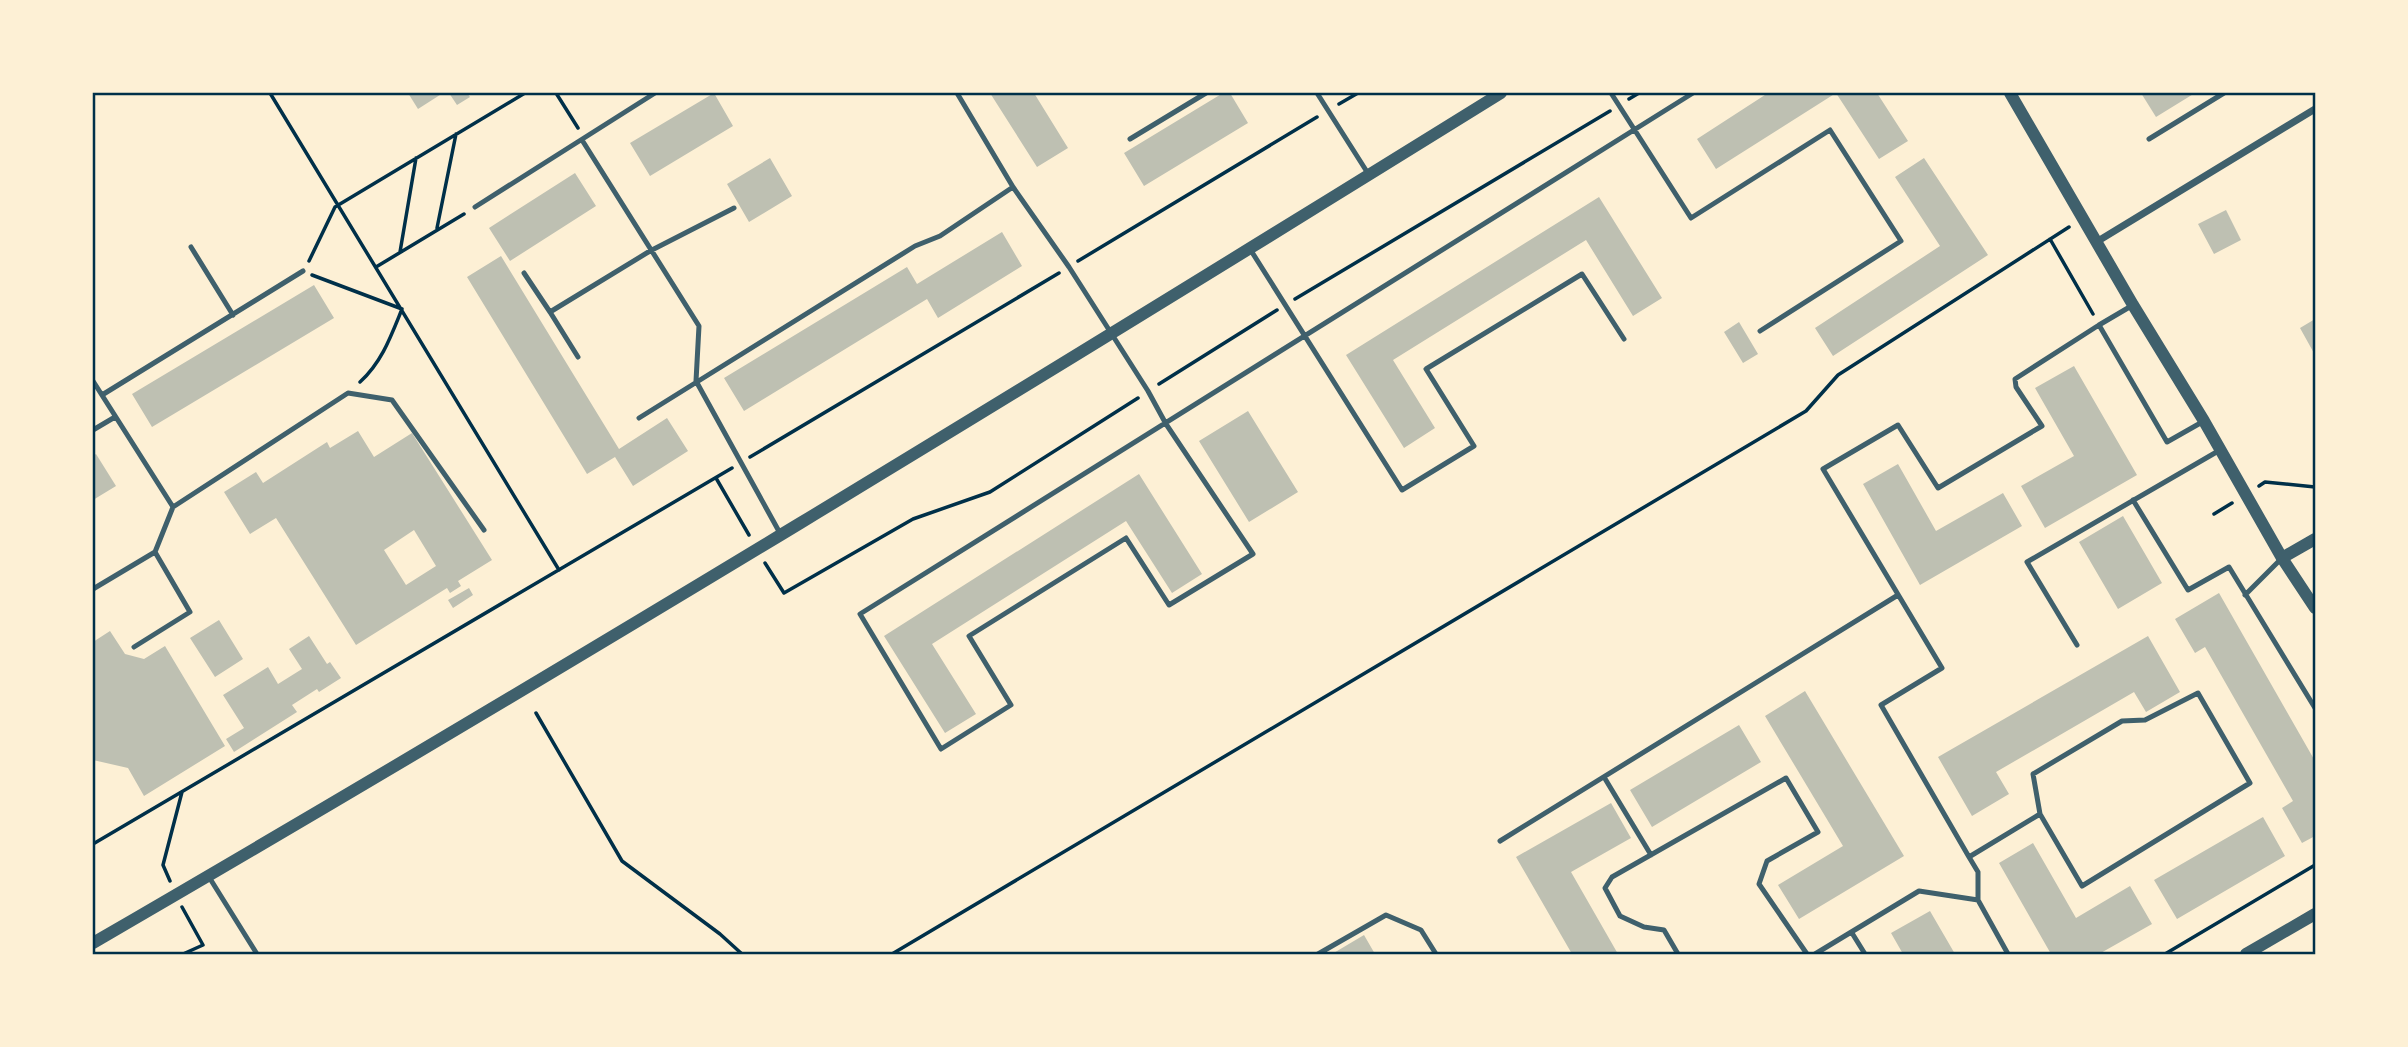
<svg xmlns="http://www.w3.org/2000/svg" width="2408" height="1047" viewBox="0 0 2408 1047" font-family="'Golos Text',sans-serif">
  <rect width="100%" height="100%" fill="#fdf0d5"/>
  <path fill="#bec0b2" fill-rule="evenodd" d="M408 93H443L418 109Z
    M449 93H467L470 97 457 105Z
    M714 93 733 126 650 176 630 143Z
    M990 93H1034L1068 148 1037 167Z
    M1223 93H1230L1248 123 1144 186 1124 153Z
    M1768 93H1877L1908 141 1879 159 1836 93 1716 169 1697 139Z
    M2141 93H2195L2156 117Z
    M770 158 792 196 749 222 727 184Z
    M1924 158 1988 255 1833 356 1815 328 1940 246 1895 177Z
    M575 173 596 206 510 261 489 228Z
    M1599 197 1662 298 1633 316 1586 240 1393 360 1435 428 1404 448 1346 355Z
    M2226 210 2241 240 2214 254 2198 224Z
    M1002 232 1022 266 938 318 927 299 744 411 724 378 907 267 917 284Z
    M501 256 619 449 667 418 688 451 633 486 615 457 587 474 467 277Z
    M314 285 334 318 152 427 132 394Z
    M2315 319V355L2300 328Z
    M1739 322 1758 354 1743 363 1724 332Z
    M2074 366 2137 475 2045 528 2021 486 2074 456 2035 388Z
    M1248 411 1298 492 1249 522 1199 441Z
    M358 431 374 457 412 433 492 560 458 581 461 586 450 593 447 588 356 645 276 518 250 534 224 492 256 472 263 483 327 442 330 448ZM414 530 436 566 406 585 384 550Z
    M96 454 116 486 93 500V456Z
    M1898 464 1936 531 2003 493 2022 526 1920 585 1863 484Z
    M1139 474 1202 574 1172 593 1126 521 932 644 976 714 945 733 884 636Z
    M2123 516 2162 583 2118 609 2079 542Z
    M469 588 473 595 453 608 448 600Z
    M2219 593 2315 761V836L2302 843 2282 808 2293 801 2205 647 2195 653 2175 619Z
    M219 620 243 659 215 677 190 638Z
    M110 631 125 654 144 659 165 646 225 746 144 796 128 768 93 760V642Z
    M309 636 327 664 330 662 341 678 319 692 317 689 292 705 297 712 234 752 226 739 244 728 223 695 268 667 278 684 302 669 289 649Z
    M2148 636 2180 692 2146 712 2134 692 1996 772 2009 794 1972 816 1938 757Z
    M1805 691 1904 856 1799 919 1778 885 1843 846 1765 716Z
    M1739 725 1761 762 1652 827 1630 790Z
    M1611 803 1631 838 1571 872 1618 954H1572L1516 857Z
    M2263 817 2285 856 2177 919 2154 880Z
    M2033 843 2076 918 2130 886 2152 924 2099 954H2051L1999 863Z
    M1930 911 1955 954H1903L1891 933Z
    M1364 935 1375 954H1332Z"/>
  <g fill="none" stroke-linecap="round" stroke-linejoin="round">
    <path stroke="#003049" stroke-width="3.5" d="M270 93 559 570
      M556 93 578 128
      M1629 99 1639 93
      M1339 104 1358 93
      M437 228 456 134
      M2050 239 2093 314
      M400 252 416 158
      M309 261 335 207 525 93
      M1078 261 1317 117
      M376 267 464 214
      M312 275 402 309C391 336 382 362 360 382
      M1295 299 1610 111
      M1159 384 1277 310
      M750 457 1059 273
      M716 478 749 535
      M2259 486 2265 482 2315 487
      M2214 514 2232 503
      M765 563 784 593 913 519 990 492 1138 398
      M536 713 622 861 720 934 742 954
      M93 844 732 468
      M170 881 163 865 182 792
      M182 907 203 945 183 954
      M892 954 1806 411 1838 375 2069 227
      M2165 954 2315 865"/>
    <path stroke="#3f606c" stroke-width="5" d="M957 93 1013 187 1069 267 1148 391 1166 424 1253 554 1169 605 1126 538 969 636 1011 705 941 749 860 614 1693 93
      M1317 93 1369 175
      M1611 93 1691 218 1830 130 1901 241 1760 331
      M1130 139 1206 93
      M2149 139 2224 93
      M582 140 699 326 696 381 781 535
      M475 207 655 93
      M191 247 233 315
      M1250 249 1402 490 1474 446 1426 369 1582 274 1624 339
      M524 273 550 312 650 251 734 208
      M2133 305 2099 325 2167 442 2204 421
      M550 312 578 357
      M93 381 173 507
      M102 395 303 271
      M639 418 915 246 940 236 1013 187
      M93 430 115 417
      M2133 500 2188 590 2229 567 2315 708
      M155 552 173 507 348 393 392 400 484 530
      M93 589 155 552 190 612 134 647
      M2245 595 2282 558
      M2077 645 2027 562 2220 450
      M2198 693 2250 783 2082 886 2040 814 2033 774 2122 721 2145 720Z
      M1604 777 1651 855
      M1500 841 1898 595
      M1969 857 1881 705 1942 668 1823 469 1898 425 1938 488 2042 426 2016 387 2015 379 2099 325
      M209 877 257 954
      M1852 933 1865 954
      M1318 954 1386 915 1421 930 1436 954
      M1678 954 1664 930 1644 927 1620 916 1605 888 1612 877 1786 778 1818 832 1767 861 1759 884 1807 954
      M1815 954 1919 891 1978 900
      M2008 954 1978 900V872L1969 857 2040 814"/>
    <path stroke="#3f606c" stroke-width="7" d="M2098 241 2315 109"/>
    <path stroke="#3f606c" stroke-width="12" d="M2010 93 2133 305 2204 421 2282 558 2315 608
      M2282 558 2315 539
      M93 943C567 668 1035 382 1501 93
      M2246 954 2315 914"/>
  </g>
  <rect width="2408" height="1047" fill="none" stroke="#fdf0d5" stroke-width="189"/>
  <rect x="94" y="94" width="2220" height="859" fill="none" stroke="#003049" stroke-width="2.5"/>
</svg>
